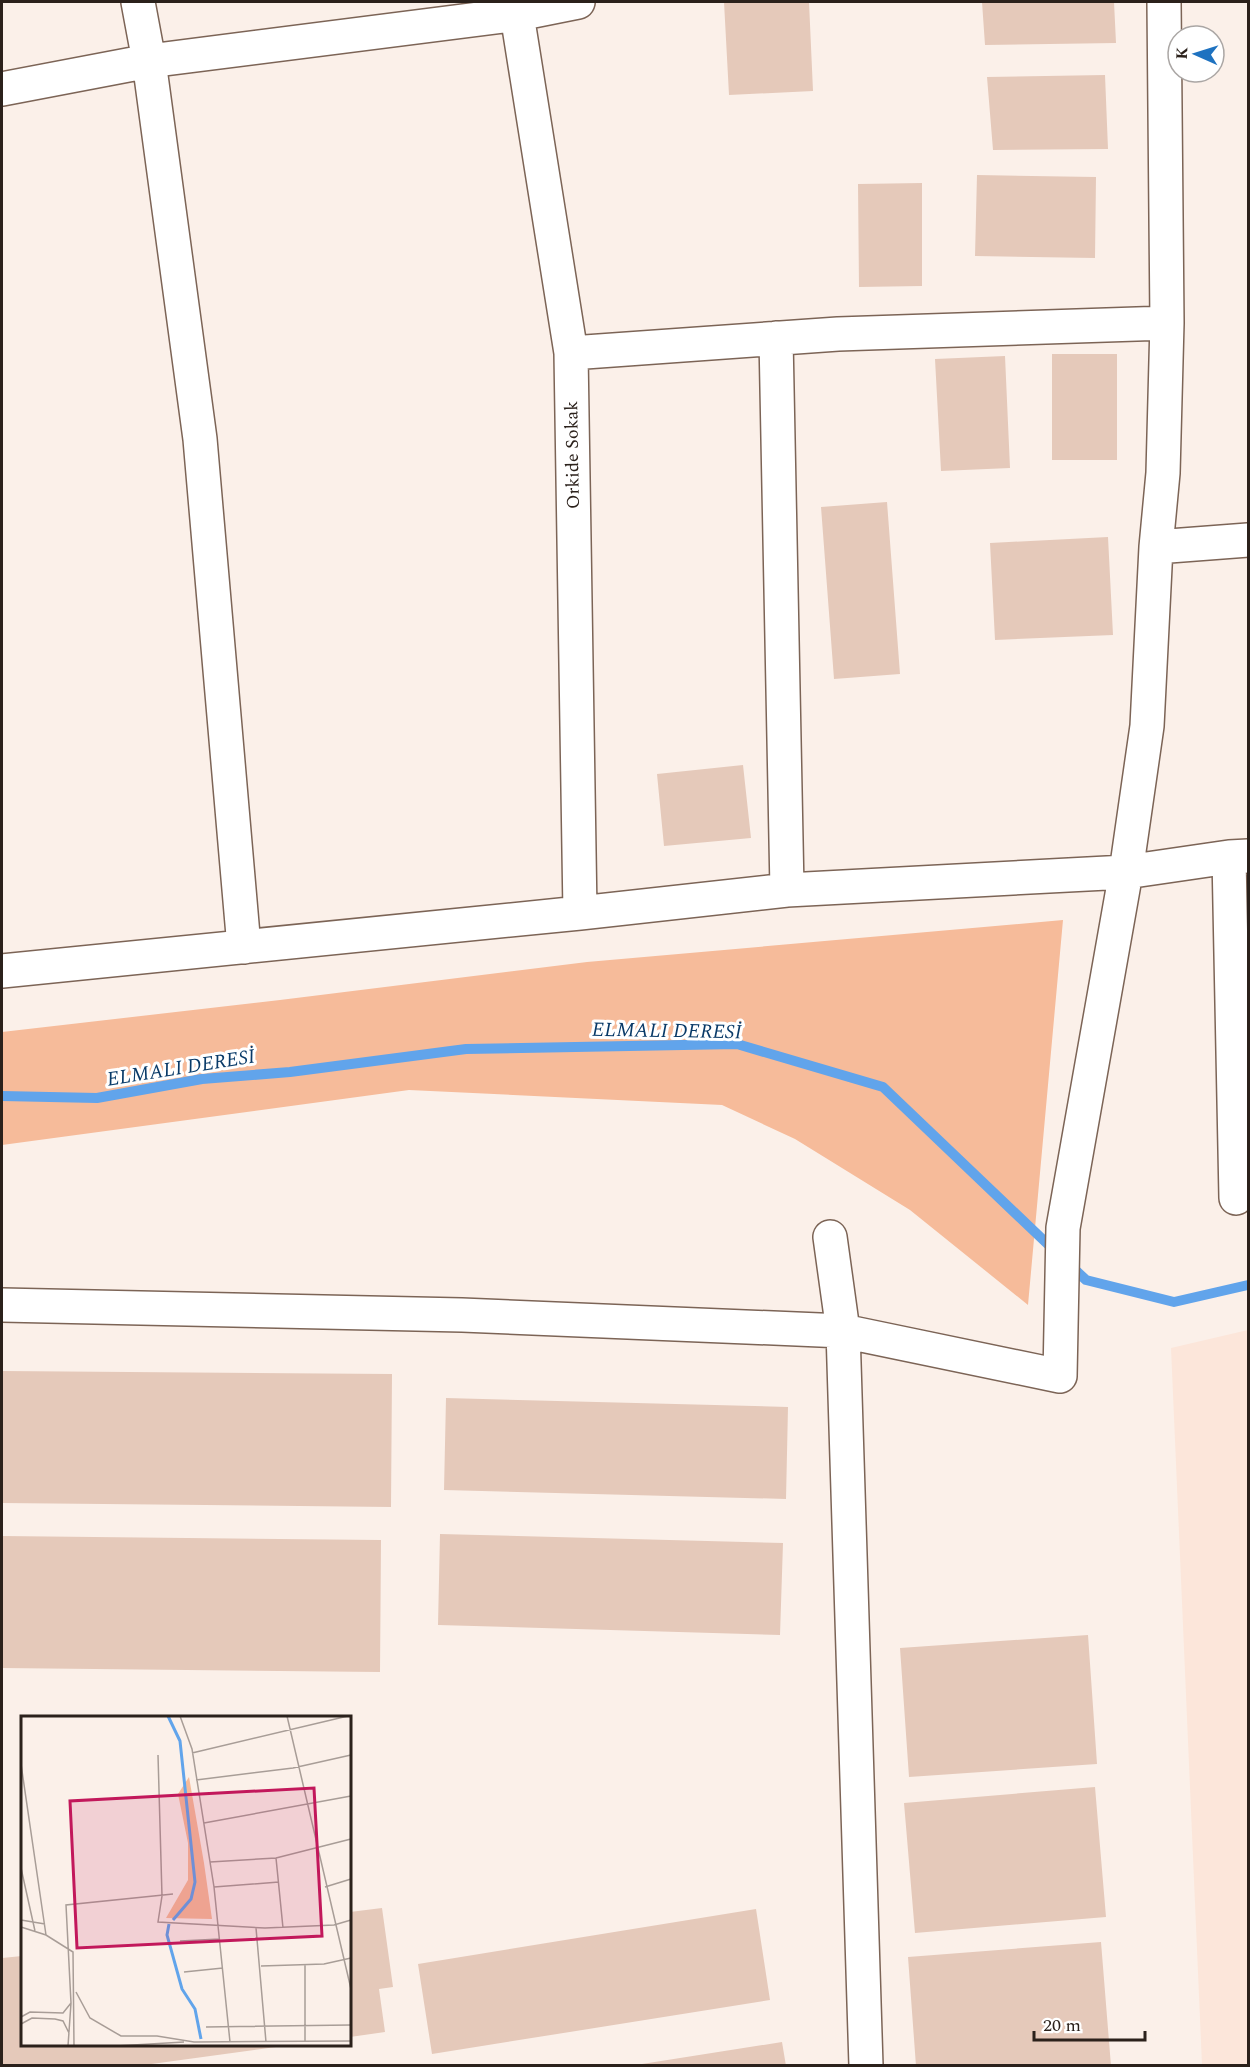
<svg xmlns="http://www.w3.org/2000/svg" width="1250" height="2067" viewBox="0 0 1250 2067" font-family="Spectral,serif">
  <rect width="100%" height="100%" fill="#fbf0e9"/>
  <path fill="#fce6da" d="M1248 1330V2065H1202L1171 1348Z"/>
  <path fill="#f6bb9a" d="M1063 920 1028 1305 910 1210 795 1139 722 1105 409 1090 2 1145V1032L280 1000 587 962Z"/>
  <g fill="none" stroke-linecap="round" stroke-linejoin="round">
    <path stroke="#61a4eb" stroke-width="10" d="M2 1096 97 1098 202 1079 290 1072 466 1049 737 1044 883 1087 1057 1253
      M1070 1265 1086 1280 1174 1302 1248 1285"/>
  </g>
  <path fill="#e5c9ba" d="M724 2H809L813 91 729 95Z
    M982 2H1114L1116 43 985 45Z
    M1105 75 1108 149 993 150 987 77Z
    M977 175 1096 177 1095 258 975 256Z
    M922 183V286L859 287 858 184Z
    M1052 354H1117V460H1052Z
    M1005 356 1010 468 941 471 935 359Z
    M887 502 900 674 834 679 821 507Z
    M1108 537 1113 635 995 640 990 543Z
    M743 765 751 838 664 846 657 774Z
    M2 1371 392 1374 391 1507 2 1503Z
    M446 1398 788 1407 786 1499 444 1490Z
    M440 1534 783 1543 780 1635 438 1625Z
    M2 1536 381 1540 380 1672 2 1668Z
    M1088 1635 1097 1764 909 1777 900 1648Z
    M1095 1787 1106 1917 915 1933 904 1803Z
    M382 1908 393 1987 379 1989 385 2032 350 2037V1912Z
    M756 1909 770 2000 432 2054 418 1964Z
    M1101 1942 1111 2066H916L908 1957Z
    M22 1956V2044L283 2046 137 2066H2V1958Z
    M782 2042 786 2066H642V2064Z"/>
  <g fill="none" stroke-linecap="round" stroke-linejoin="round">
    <defs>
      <path id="minor" d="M138 2 149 61 200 439 244 947
        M515 2 571 353 580 913
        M2 89 149 61 518 14 578 2
        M776 338 787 890
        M571 353 838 334 1167 323
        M1156 547 1248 540
        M1229 857 1236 1198
        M2 971 580 913 787 890 1126 872 1229 857 1248 856
        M830 1237 843 1331 866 2066
        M2 1305 462 1315 843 1331 1060 1376 1063 1228 1126 872 1147 726 1156 547 1163 473 1167 323 1164 2"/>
    </defs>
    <use href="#minor" stroke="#7c6456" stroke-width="36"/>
    <use href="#minor" stroke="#fff" stroke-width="33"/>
  </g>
  <g text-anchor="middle" stroke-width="6" stroke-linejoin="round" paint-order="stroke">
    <g font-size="18" fill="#2b211b" stroke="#fff">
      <text transform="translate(572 455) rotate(-91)" y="6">Orkide Sokak</text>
    </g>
    <g font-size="20" font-style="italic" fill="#093a68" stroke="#fff">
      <text transform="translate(667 1030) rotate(1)" y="7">ELMALI DERESİ</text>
      <text transform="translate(181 1067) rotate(-9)" y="7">ELMALI DERESİ</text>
    </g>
  </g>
  <g transform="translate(21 1716)">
    <rect width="330" height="330" fill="#fbf0e9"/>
    <path d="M168 61 183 147 191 203 145 202 167 164V127L157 78Z" fill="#f6bb9a"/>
    <path fill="none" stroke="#61a4eb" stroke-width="3" d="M147 0 159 25 174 166 170 183 152 204M148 208 146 219 161 273 174 293 180 323"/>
    <path fill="none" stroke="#a89d97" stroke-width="1.5" d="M159 0 171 33 193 171 209 326M266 0 330 273M171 37 327 0M137 39 141 180 137 206 244 212 313 209 330 204M0 48 25 219M175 64 272 52 330 39M183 107 330 80M255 142 262 212M189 146 255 142 330 123M0 152 14 215M193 171 258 166M304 171 330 163M0 204 24 208M0 211 25 219 52 236 53 330M235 212 245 326M159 225 199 223M284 249V326M240 250 303 248 330 242M163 256 202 252M55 276 69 302 100 320H136L173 326 330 325M0 301 9 296 42 297 50 287M0 308 11 302 34 303 42 305 48 317M185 311 330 309M47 330 50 287 45 189 152 178M95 330 163 326"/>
    <path fill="#c2185b" fill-opacity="0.15" stroke="#c2185b" stroke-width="3" d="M293 72 301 220 56 232 49 85Z"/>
    <rect width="330" height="330" fill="none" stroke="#2b211b" stroke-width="3"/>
  </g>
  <rect width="1250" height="2067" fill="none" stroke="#2b211b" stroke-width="6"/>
  <g transform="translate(1196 54) rotate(273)"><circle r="28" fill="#ffffff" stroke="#aaa6a4" stroke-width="1.5"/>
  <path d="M0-4.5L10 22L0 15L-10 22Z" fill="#1e72c0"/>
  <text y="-9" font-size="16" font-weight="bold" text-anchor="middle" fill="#2b211b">K</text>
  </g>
  <path d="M1034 2031v9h111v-9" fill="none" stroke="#2b211b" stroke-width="3"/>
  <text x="1043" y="2031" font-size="18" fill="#2b211b" stroke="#ffffff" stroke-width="4.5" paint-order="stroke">20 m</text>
</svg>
